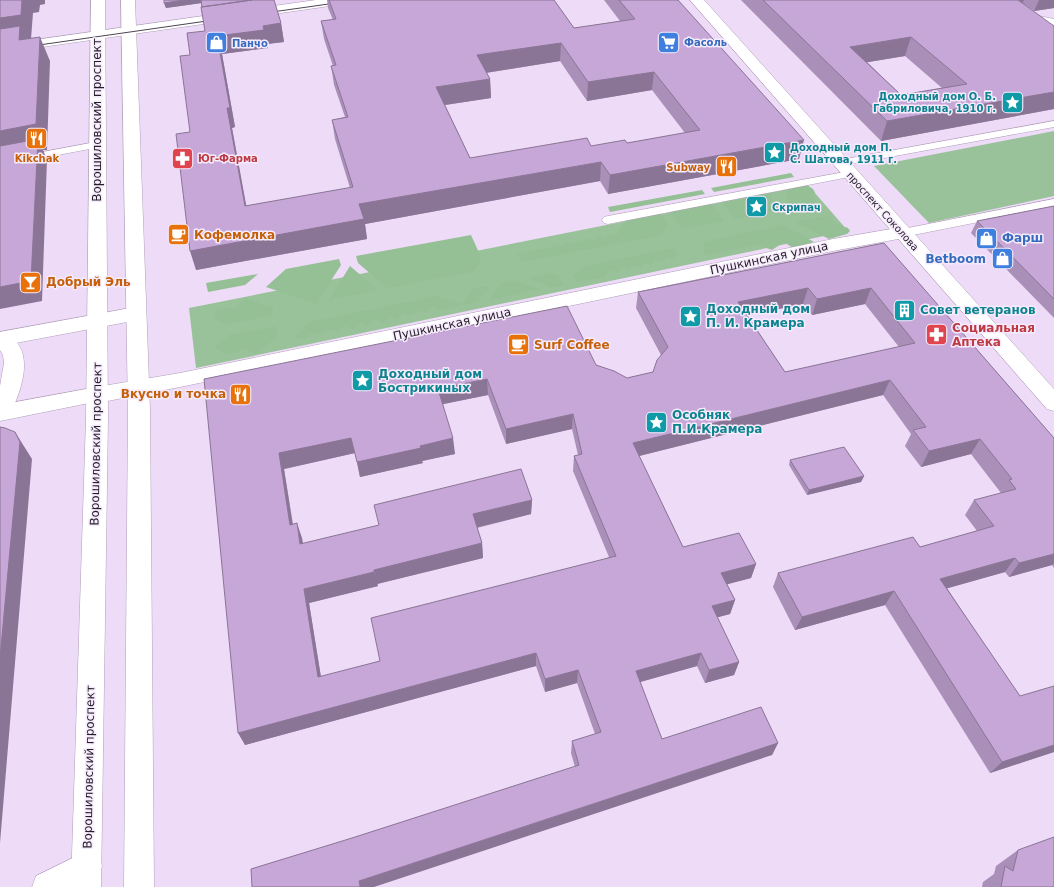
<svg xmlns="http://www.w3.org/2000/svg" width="1054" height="887" viewBox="0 0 1054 887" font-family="'DejaVu Sans',sans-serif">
  <rect width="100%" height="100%" fill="#eddbf7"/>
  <path fill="#99c29a" d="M1054 131V196L929 223 874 166Z
    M808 185 848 231 196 368 189 308Z"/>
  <path fill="#95bf95" d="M791 173 794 177 714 192 711 188Z
    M804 186C809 186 814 188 815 193L812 196 817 202 787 208V188Z
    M702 190 705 194 610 212 608 207Z
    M772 192 771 212 735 219 722 202Z
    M711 203 724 221 684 229 677 223 669 211Z
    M660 213 668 225 662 235 522 262 517 254 552 247 555 244 563 246 566 242 573 244 578 240 584 242 588 238 595 240 599 236 605 238 608 234 616 236 626 220Z
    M829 216 836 224 848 228 850 231 847 234 829 239 795 222Z
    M783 225 814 242 793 248 784 242 772 250 758 245 705 255 703 242Z
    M471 235 481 257 480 264 473 272 387 288 358 263 356 256Z
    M669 249 675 250 678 254 674 259 667 257 664 262 656 260 652 265 644 263 641 268 632 265 629 269 621 267 618 272 609 269 604 277 577 282 573 275 585 266Z
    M339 259 341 265 316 304 266 287 286 269Z
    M350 266 378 290 329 300Z
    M551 273C559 274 561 278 564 285L551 287 528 278Z
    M258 274 245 285 208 292 206 283Z
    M513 281 540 289 489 300 501 283Z
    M490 286 477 302 439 310 433 307 427 313 419 310 411 316 404 313 397 320 389 316 384 323 375 319 367 326 360 322 353 329 345 326 337 332 329 330 321 335 312 333 305 339 294 337 309 322 437 296 462 304 474 288Z
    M246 298 273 308V315L228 324 214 319 217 309 235 308Z
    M276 326 278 336 256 354 243 348 235 353 225 354 215 347 229 335Z"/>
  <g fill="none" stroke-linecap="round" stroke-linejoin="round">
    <defs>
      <path id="lane" d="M1005 0H1015L1039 16 1054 19V25C1036 23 1016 14 1005 0Z
        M1054 121V127L840 166 834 163 840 160Z
        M96 142 101 145 100 147 0 166V160Z
        M850 171 854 172 856 174 854 176 608 224 604 223 602 220 604 217 608 216Z
        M1054 199V207L903 237 899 236 897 233 899 230 903 229Z"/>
      <path id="street" d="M903 227 909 229 912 233 909 237 833 251 180 387 97 403 90 400 86 395 90 390 97 387 180 373 833 239Z
        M0 332C40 344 21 393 8 418L0 420V386L4 363 3 355 0 350Z
        M87 851 98 855 102 866 98 877 78 887H32L36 876Z"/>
      <path id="secondary" d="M316 0H351L349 3 344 4 0 53V45Z
        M690 0H704L1054 389V411L1047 409Z
        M136 307 143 309 146 314 143 319 0 346V332Z
        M97 387 104 390 108 395 104 400 0 421V405Z"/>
      <path id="primary" d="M91 0H105L108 418 101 887H71L86 418Z
        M121 0H135L150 410 154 887H124L128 410Z"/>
    </defs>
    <use href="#lane" stroke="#b09fb9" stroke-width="1"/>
    <use href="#street" stroke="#b09fb9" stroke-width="1"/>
    <use href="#secondary" stroke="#b09fb9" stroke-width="1"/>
    <use href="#primary" stroke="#b09fb9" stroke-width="1"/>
    <use href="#lane" fill="#fff" fill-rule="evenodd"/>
    <use href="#street" fill="#fff" fill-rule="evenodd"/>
    <use href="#secondary" fill="#fff" fill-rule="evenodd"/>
    <use href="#primary" fill="#fff" fill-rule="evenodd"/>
    <path stroke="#4e4553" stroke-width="1" d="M265 13 357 0
      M32 46 214 20"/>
  </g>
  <path fill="#aa90b9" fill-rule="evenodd" d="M274 0 281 23 284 42 267 44 268 48 222 54 235 127 232 128 246 206 350 188 335 139 332 120 345 117 334 85 331 66H333L324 39 321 21 333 20 328 8 327 0H554L574 28 620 21 604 0H678L799 159 608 194 600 181 365 224 367 239 196 270 190 132V55L205 31 201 3 166 8 164 3ZM560 61 587 101 652 90 685 133 627 143 591 146 470 158 445 105 491 98 490 79 486 73Z
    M741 0H1054V8L1034 11 1022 3 1054 109 881 141ZM905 56 942 88 901 95 867 62Z
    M1054 206V318L971 233 977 221Z
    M884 243 1054 438V568L1052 565 1009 577 1005 572 947 588 1054 752 990 773 885 605 795 630 773 587 778 573 920 547 977 531 965 515 974 500 1000 494 1001 493 971 454 921 467 905 446 911 434 883 395 639 456 683 547 756 564 751 578 727 584 735 600 730 614 717 617 739 662 734 675 705 683 697 666 640 682 662 739 778 743 772 755 352 838 575 767 571 753 572 741 595 734 577 683 545 692 536 666 245 745 204 379 596 365 627 378 653 372 661 355 636 308 638 292ZM803 304 812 315 865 304 899 347 785 372 747 315ZM488 395 506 444 572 429 578 455 574 456 573 471 609 557 380 661 321 677 309 603 378 586 377 584 483 558 482 543 477 528 531 514 532 500 303 544 302 538 293 524 284 469 355 453 360 477 423 463 422 461 455 454 442 404Z
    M790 460 864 476 861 482 807 495 789 465Z
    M1018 850 1054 887H982L983 882 994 874 996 866Z"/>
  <path fill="#8b7596" d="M22 0H45V4L40 5 39 12 33 13 31 39 0 43V18Z
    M184 0H201L202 3 166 8 164 3Z
    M1012 0H1024L1018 14Z
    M1039 0H1054V8L1034 11Z
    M281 23 284 42 267 44 268 48 222 54 235 127 232 128 250 226 245 206 227 108 217 36 263 26Z
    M40 37 50 61 47 150H43L47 159 42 301 0 309V131Z
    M911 37 905 56 845 66 850 47Z
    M561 43 560 61 478 74 477 55Z
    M654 72 652 90 587 101 588 82Z
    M490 79 491 98 438 106 436 87Z
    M1054 92V109L881 141 887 121Z
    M804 140 799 159 608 194 610 175Z
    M601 162 600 181 365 224 367 239 196 270 190 251 359 204Z
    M808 288 803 304 735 318 738 302Z
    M871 288 865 304 812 315 817 299Z
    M487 379 488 395 439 405 438 389Z
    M890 380 883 395 631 458 633 443Z
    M573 414 572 429 506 444V429Z
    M15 432 32 459 0 843V658Z
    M351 438 355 453 284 469 295 540 290 525 279 453Z
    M453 438 455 454 422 461 423 463 360 477 357 462 420 446Z
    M980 439 971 454 921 467 929 451Z
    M864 476 861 482 807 495 809 490Z
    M532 500 531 514 474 528 473 514Z
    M297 523 302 538 305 558 300 544Z
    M482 543 483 558 377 584 374 570Z
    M1054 554V563L1052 565 1009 577 1019 563Z
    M1015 558 1005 572 931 593 940 579Z
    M756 564 751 578 717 587 721 573Z
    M374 572 378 586 309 603 323 690 318 677 304 589Z
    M894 591 885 605 795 630 802 617Z
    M735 600 730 614 708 620 712 606Z
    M536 653V666L245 745 238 733Z
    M701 653 697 666 633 684 636 671Z
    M739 662 734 675 705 683 709 670Z
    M578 670 577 683 545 692V679Z
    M778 743 772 755 374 887H360L359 881Z
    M1054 745V752L990 773 1002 762Z"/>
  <path fill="#c6a7d7" stroke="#8b7596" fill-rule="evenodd" d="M0 0H22L21 15 0 18Z
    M164 0H184L164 3Z
    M201 0H252L202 7Z
    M252 0H274L281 23 263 26 264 30 217 36 230 108H227L245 206 353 187 332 120 348 117 331 66 336 65 321 21 336 19 329 0H554L574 28 635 19 619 0H678L804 140 610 175 601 162 359 204 364 219 190 251 176 134 190 132 180 56 190 55 187 33 205 31 201 7ZM561 43 588 82 654 72 700 130 627 143 625 140 591 146 587 138 470 158 436 87 490 79 477 55Z
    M763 0H1018L1054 26V92L887 121ZM911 37 967 84 901 95 850 47Z
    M20 26 19 40 40 37 36 124 0 131V29Z
    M38 139 31 281 0 287V146Z
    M1054 206V299L977 221Z
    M884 243 1054 438V554L1019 563 1015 558 940 579 1020 696 1054 686V745L1002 762 894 591 802 617 778 573 913 537 920 547 994 526 974 500 1016 489 1009 480 1012 479 980 439 929 451 913 430 926 427 890 380 633 443 683 547 739 533 756 564 721 573 735 600 712 606 739 662 709 670 701 653 636 671 662 739 761 707 778 743 359 881 360 887H252L251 869 352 838 579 765 572 741 601 732 578 670 545 679 536 653 238 733 204 379 567 306 596 365 614 371 627 378 653 372 657 360 668 347 638 292ZM808 288 817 299 871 288 915 343 785 372 738 302ZM487 379 506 429 573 414 582 454 574 456 616 556 371 618 380 661 318 677 304 589 374 572V570L482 543 473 514 532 500 521 469 374 505 379 525 300 544 297 523 290 525 279 453 351 438 357 462 421 448 420 446 453 438 438 389Z
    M0 427 5 428 15 432 20 442 0 658Z
    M844 447 864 476 809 490 790 460Z
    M1054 837V887H1001L1005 866 1013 871 1018 850Z"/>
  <defs>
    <symbol id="supermarket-square" viewBox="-11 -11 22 22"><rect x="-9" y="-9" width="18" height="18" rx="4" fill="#3f7fe0" stroke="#f6ebfc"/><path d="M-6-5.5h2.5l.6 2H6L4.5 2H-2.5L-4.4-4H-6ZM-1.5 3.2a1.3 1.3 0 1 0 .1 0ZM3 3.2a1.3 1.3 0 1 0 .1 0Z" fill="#fff"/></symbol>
    <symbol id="shop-square" viewBox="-11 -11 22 22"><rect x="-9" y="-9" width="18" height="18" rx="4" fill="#3f7fe0" stroke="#f6ebfc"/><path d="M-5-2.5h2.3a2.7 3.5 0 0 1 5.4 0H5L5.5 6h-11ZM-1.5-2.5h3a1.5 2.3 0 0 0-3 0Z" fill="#fff"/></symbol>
    <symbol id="sight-square" viewBox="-11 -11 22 22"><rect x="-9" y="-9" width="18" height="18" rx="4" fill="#0f9aa8" stroke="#f6ebfc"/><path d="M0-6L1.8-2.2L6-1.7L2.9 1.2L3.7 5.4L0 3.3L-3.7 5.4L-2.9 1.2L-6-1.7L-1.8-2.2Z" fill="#fff"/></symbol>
    <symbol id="restaurant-square" viewBox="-11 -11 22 22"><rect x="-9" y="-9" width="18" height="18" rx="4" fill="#e8710a" stroke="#f6ebfc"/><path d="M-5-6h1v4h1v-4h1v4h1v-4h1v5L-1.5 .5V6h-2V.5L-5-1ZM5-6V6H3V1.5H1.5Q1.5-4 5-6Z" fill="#fff"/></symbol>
    <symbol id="pharmacy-square" viewBox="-11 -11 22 22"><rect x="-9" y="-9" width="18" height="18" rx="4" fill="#e0444e" stroke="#f6ebfc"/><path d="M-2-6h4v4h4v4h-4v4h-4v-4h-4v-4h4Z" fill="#fff"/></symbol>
    <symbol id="cafe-square" viewBox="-11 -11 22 22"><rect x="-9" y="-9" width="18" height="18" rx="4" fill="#e8710a" stroke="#f6ebfc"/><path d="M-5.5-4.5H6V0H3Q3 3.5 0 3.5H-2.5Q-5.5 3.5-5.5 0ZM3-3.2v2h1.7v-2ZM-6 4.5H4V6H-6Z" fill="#fff"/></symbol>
    <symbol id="bar-square" viewBox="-11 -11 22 22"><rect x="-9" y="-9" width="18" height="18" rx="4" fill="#e8710a" stroke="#f6ebfc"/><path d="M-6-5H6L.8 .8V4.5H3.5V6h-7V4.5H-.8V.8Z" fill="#fff"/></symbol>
    <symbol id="building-square" viewBox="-11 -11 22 22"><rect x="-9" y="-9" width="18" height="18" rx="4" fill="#0f9aa8" stroke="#f6ebfc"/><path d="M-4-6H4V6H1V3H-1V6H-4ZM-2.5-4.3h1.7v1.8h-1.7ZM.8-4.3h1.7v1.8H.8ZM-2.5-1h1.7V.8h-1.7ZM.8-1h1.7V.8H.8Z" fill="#fff"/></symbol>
  </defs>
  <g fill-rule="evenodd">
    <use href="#supermarket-square" x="656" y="30" width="25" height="25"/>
    <use href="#shop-square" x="204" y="30" width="25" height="25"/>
    <use href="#sight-square" x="1000" y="90" width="25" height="25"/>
    <use href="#restaurant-square" x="24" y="126" width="25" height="25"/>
    <use href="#sight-square" x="762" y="140" width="25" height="25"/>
    <use href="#pharmacy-square" x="170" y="146" width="25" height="25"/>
    <use href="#restaurant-square" x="714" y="154" width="25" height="25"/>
    <use href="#sight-square" x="744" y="194" width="25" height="25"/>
    <use href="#cafe-square" x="166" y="222" width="25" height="25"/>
    <use href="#shop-square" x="974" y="226" width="25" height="25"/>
    <use href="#shop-square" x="990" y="246" width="25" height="25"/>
    <use href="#bar-square" x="18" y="270" width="25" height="25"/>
    <use href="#building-square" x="892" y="298" width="25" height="25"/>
    <use href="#sight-square" x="678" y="304" width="25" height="25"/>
    <use href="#pharmacy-square" x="924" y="322" width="25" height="25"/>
    <use href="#cafe-square" x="506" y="332" width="25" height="25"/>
    <use href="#sight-square" x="350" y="368" width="25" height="25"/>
    <use href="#restaurant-square" x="228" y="382" width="25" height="25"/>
    <use href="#sight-square" x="644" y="410" width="25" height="25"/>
  </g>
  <g text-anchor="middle" stroke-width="3" stroke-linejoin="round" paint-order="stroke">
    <g font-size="10" font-weight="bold" fill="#366cbe" stroke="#f6ebfc" text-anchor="start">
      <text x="684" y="46">Фасоль</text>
      <text x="232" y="47">Панчо</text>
    </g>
    <g font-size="10" font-weight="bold" fill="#0d838f" stroke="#f6ebfc" text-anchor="start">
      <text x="996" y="100" text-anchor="end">Доходный дом О. Б.<tspan x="996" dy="12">Габриловича, 1910 г.</tspan></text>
      <text x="790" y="151">Доходный дом П.<tspan x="790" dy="12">С. Шатова, 1911 г.</tspan></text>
      <text x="772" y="211">Скрипач</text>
    </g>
    <g font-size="10" font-weight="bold" fill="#c56008" stroke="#f6ebfc">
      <text x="37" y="162">Kikchak</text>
      <text x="710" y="171" text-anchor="end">Subway</text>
    </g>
    <g font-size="10" font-weight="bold" fill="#be3a42" stroke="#f6ebfc" text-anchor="start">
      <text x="198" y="162">Юг-Фарма</text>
    </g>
    <g font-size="10" fill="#251e28" stroke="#f6ebfc">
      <text transform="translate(883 211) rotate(48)" y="4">проспект Соколова</text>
    </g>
    <g font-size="12" fill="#251e28" stroke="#f6ebfc">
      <text transform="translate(97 120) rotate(-90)" y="4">Ворошиловский проспект</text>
      <text transform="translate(769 258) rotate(-12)" y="4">Пушкинская улица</text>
      <text transform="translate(452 324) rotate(-12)" y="4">Пушкинская улица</text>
      <text transform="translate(96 444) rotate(-89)" y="4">Ворошиловский проспект</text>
      <text transform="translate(89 767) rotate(-89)" y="4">Ворошиловский проспект</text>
    </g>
    <g font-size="12" font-weight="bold" fill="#c56008" stroke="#f6ebfc" text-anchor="start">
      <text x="194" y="239">Кофемолка</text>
      <text x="46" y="286">Добрый Эль</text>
      <text x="534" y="349">Surf Coffee</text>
      <text x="226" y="398" text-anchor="end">Вкусно и точка</text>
    </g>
    <g font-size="12" font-weight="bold" fill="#366cbe" stroke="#f6ebfc" text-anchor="start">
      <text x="1002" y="242">Фарш</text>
      <text x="986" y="263" text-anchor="end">Betboom</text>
    </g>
    <g font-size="12" font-weight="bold" fill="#0d838f" stroke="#f6ebfc" text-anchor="start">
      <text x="706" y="313">Доходный дом<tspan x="706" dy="14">П. И. Крамера</tspan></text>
      <text x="920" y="314">Совет ветеранов</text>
      <text x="378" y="378">Доходный дом<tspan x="378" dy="14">Бострикиных</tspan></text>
      <text x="672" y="419">Особняк<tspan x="672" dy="14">П.И.Крамера</tspan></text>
    </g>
    <g font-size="12" font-weight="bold" fill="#be3a42" stroke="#f6ebfc" text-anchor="start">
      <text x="952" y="332">Социальная<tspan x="952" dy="14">Аптека</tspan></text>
    </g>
  </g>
</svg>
